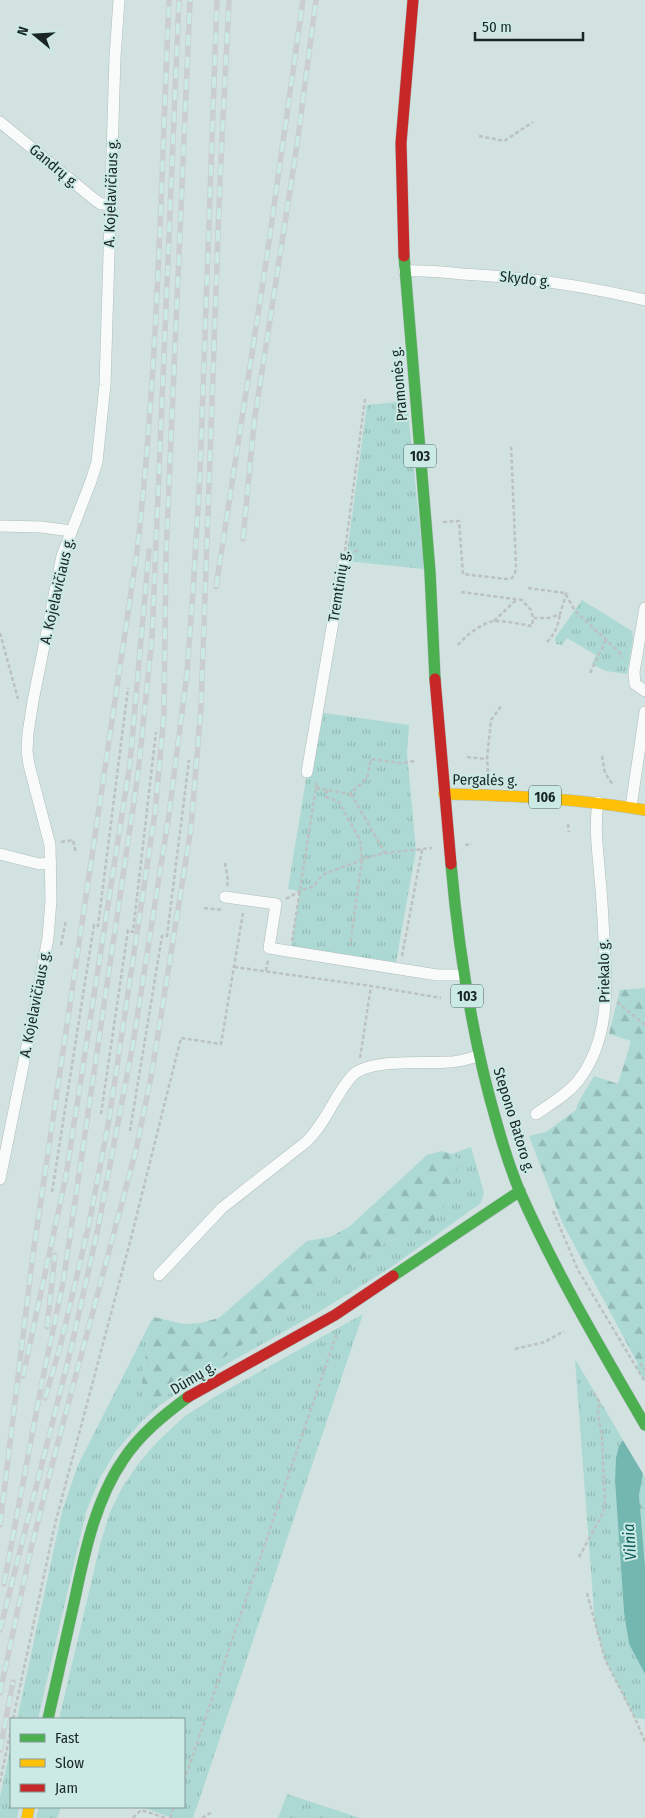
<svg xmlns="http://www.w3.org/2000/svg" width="645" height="1818" viewBox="0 0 645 1818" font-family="'Fira Sans Condensed',sans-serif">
  <defs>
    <pattern id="grass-tufts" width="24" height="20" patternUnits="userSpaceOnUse" patternTransform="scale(1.25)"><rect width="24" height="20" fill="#acd9d3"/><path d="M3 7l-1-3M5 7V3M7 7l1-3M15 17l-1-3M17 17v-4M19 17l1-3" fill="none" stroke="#93bab5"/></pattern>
    <pattern id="forest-firs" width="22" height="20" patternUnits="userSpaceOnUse" patternTransform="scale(1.25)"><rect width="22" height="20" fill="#acd9d3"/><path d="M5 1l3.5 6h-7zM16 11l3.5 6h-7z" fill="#93bab5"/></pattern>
  </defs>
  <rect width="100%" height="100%" fill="#d2e2e0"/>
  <path fill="url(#grass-tufts)" d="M407 401 424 569 346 561 367 405Z
    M582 600 632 631 633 639 627 674 606 671 592 664 596 655 567 638 562 645 556 644 555 638Z
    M317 712 409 725 407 753 416 850 396 962 291 948 300 891 288 889Z
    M471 1147 484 1193 481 1203 390 1268 317 1313 188 1386 160 1405 142 1421 116 1451 100 1478 86 1512 38 1719H17L62 1512 78 1465 150 1323 141 1390 157 1399 178 1390 388 1241 413 1236 444 1205 460 1162 452 1154Z
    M363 1314 193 1818H172L142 1807H184V1719H59L100 1545 110 1512 122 1488 138 1464 157 1442 185 1416 216 1396Z
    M575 1359 623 1440 619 1446 615 1481 624 1612 629 1644 645 1674V1719L635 1718 605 1659 595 1625Z
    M11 1745V1807H19L17 1818H0V1797Z
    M287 1794 360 1818H278Z
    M39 1807H61L57 1818H36Z"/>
  <path fill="url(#forest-firs)" d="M645 988V1382L636 1366 638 1364 562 1222 529 1136 546 1132 576 1110 578 1103 594 1076 618 1084 631 1041 609 1034 620 990Z
    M441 1151 452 1154 460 1162C451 1187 443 1226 415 1236 406 1239 397 1238 388 1241L178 1390 157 1399 149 1401 143 1396 141 1390 150 1323 154 1317 183 1324 200 1323 219 1318 307 1241 330 1237 349 1227 427 1155Z
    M643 1474 645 1478V1566L639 1495Z"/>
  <path fill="#73b7b0" d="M645 1415V1471L643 1474 639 1495 645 1566V1674L629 1644 624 1612 615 1481 616 1458 619 1446 623 1440Z"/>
  <path fill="#d2e2e0" d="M645 1413V1477L621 1437Z"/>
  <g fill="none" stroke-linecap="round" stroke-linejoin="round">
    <defs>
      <path id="street" d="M0 122 94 199 101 204H111
        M404 271C423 270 443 272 462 274 524 277 585 286 645 300
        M0 526 41 527 71 531
        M645 608 634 672 635 684 645 691
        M307 772 343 564
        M631 807 645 712
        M0 854 39 864 51 863
        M225 897 276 904 269 948 437 975H463
        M536 1114C550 1104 567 1095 578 1081 610 1040 607 989 604 939 603 919 602 898 600 878 598 852 594 828 598 802
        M0 1179 36 1002 48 938 51 900 50 845 29 765 27 751 28 733 33 701 62 556 91 481 97 462 105 385 115 57 119 0
        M159 1275 222 1208 306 1142C326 1123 334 1096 352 1076 368 1058 425 1064 449 1062 459 1062 469 1058 479 1056"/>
      <path id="fast" d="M404 256 430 572 435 679
        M451 864C458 943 469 1018 489 1095 498 1128 507 1161 520 1192 556 1273 601 1349 645 1425
        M393 1276 520 1191
        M48 1719C57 1680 65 1642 74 1603 84 1555 95 1501 123 1460 140 1434 164 1415 188 1397"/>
      <path id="slow" d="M444 794C512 795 578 799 645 810
        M27 1818 29 1807"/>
      <path id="jam" d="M404 256 401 143 413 0
        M435 679 451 864
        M188 1397 335 1315 393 1276"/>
    </defs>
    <use href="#street" stroke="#afbdbb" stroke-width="12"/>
    <use href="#fast" stroke="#afbdbb" stroke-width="12"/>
    <use href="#slow" stroke="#afbdbb" stroke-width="12"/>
    <use href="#jam" stroke="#afbdbb" stroke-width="12"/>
    <path stroke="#bcc1c1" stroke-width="2.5" stroke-dasharray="4 2.5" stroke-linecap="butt" d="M479 136 504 141 533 122
      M443 522 459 521 463 574 506 579 512 578 515 573 516 565 511 444
      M345 551 365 399
      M349 555 358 550
      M528 588 565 593 575 611 617 650 623 657
      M461 592 522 600 531 610 533 618
      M494 621 516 600
      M0 633 18 699
      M547 642C555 634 558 626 560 614
      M458 645C464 637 484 621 495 621 507 621 520 624 532 626L533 618H549L560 614 567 591
      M590 673 606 640
      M602 756 605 773 613 785
      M467 757 487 759
      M488 772 487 759 491 720 502 705
      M316 788 350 794 367 778 371 759 400 763 415 761
      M327 790 326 797 339 802 360 840 362 860 350 946
      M351 794 385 853
      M568 824 569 832
      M61 842 73 840 76 853
      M465 845 472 844
      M225 863 228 881 227 886
      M286 899 300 891 314 886 322 875 369 857 385 853 432 848
      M204 908 223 910
      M292 941 317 781
      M61 945 66 920
      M402 956 422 850
      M234 967 371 986 441 998
      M266 971 268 960
      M617 1002 645 1025
      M360 1058 371 986
      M101 1114 128 930 133 932 156 732
      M130 1131 162 936H167L189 760
      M52 1192 94 925 98 926 128 688
      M553 1211 578 1270 645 1382
      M515 1349 545 1342 564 1331
      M640 1363 645 1370
      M579 1557 603 1513 605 1503 602 1438 598 1414 600 1403 592 1390
      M587 1593 605 1659 635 1718 645 1742
      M13 1719 55 1524 130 1242 181 1038 221 1044 243 913
      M184 1781 336 1336V1332
      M0 1782 11 1729
      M133 1818 141 1810 166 1818
      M170 1818 174 1807
      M202 1818 212 1812"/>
    <use href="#street" stroke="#f8fbfa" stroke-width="11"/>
    <use href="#fast" stroke="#4caf50" stroke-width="11"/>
    <use href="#slow" stroke="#ffc107" stroke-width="11"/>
    <use href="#jam" stroke="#c62828" stroke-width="11"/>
    <defs>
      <path id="rail" d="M243 539 254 423 297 145 316 0
        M216 587 267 256 303 0
        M47 1327 55 1255
        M23 1376 66 1176 130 763 149 551
        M45 1398 59 1351 88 1229 109 1120 155 813 164 714 166 555 190 0
        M0 1525 33 1254 137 552C158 369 161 184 169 0
        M4 1584 42 1382 63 1283 138 774 152 638 179 0
        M0 1630 71 1349 98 1228 133 1044 169 814 187 673 194 576 200 474 217 0
        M0 1693 30 1553 52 1465 136 1150 152 1072 191 828 201 707 220 180 229 0
        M0 1750 13 1682"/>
    </defs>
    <use href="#rail" stroke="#cacece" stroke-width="5.5"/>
    <use href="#rail" stroke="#cbe9e5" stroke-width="4" stroke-dasharray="11" stroke-linecap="butt"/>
  </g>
  <g text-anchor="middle" stroke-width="4" stroke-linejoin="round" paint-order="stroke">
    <g fill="#cbe9e5" stroke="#4f605e" stroke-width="1">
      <rect x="404" y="444.5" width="32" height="23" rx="4"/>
      <rect x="529" y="785.5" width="32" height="23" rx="4"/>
      <rect x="451" y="984.5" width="32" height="23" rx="4"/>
    </g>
    <g font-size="14" font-weight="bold" fill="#1a2624">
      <text x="420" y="461">103</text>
      <text x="545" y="802">106</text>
      <text x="467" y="1001">103</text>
    </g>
    <g font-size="15" fill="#1a2624" stroke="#cbe9e5">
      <text transform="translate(54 166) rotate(40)" y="5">Gandrų g.</text>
      <text transform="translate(111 193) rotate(-88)" y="5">A. Kojelavičiaus g.</text>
      <text transform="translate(525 279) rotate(6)" y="5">Skydo g.</text>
      <text transform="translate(399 384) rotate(-95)" y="5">Pramonės g.</text>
      <text transform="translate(339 586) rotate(-81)" y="5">Tremtinių g.</text>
      <text transform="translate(57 591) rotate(-77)" y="5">A. Kojelavičiaus g.</text>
      <text transform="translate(485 780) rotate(1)" y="5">Pergalės g.</text>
      <text transform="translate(604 971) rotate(-91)" y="5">Priekalo g.</text>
      <text transform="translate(35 1004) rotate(-79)" y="5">A. Kojelavičiaus g.</text>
      <text transform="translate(514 1120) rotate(73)" y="5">Stepono Batoro g.</text>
      <text transform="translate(193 1378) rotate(-31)" y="5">Dūmų g.</text>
    </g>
    <g font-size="16" font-style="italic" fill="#0a5954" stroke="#cbe9e5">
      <text transform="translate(629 1542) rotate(-94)" y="6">Vilnia</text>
    </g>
  </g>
  <rect x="10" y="1718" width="175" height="90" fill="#cbe9e5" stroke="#849b98"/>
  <rect x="20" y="1734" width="25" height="8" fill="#4caf50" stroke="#849b98"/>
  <text x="55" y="1743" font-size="15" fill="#1a2624">Fast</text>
  <rect x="20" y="1759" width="25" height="8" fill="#ffc107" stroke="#849b98"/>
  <text x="55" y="1768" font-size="15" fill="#1a2624">Slow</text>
  <rect x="20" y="1784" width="25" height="8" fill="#c62828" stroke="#849b98"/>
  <text x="55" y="1793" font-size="15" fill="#1a2624">Jam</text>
  <g transform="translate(35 35) rotate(288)" stroke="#cbe9e5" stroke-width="4" paint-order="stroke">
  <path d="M0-4L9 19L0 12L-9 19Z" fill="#1a2624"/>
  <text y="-8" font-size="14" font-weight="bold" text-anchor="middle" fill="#1a2624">N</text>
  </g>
  <path d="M475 32v8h108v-8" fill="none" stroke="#1a2624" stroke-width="2.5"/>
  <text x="482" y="32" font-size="15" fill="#1a2624" stroke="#cbe9e5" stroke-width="4" paint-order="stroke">50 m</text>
</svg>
